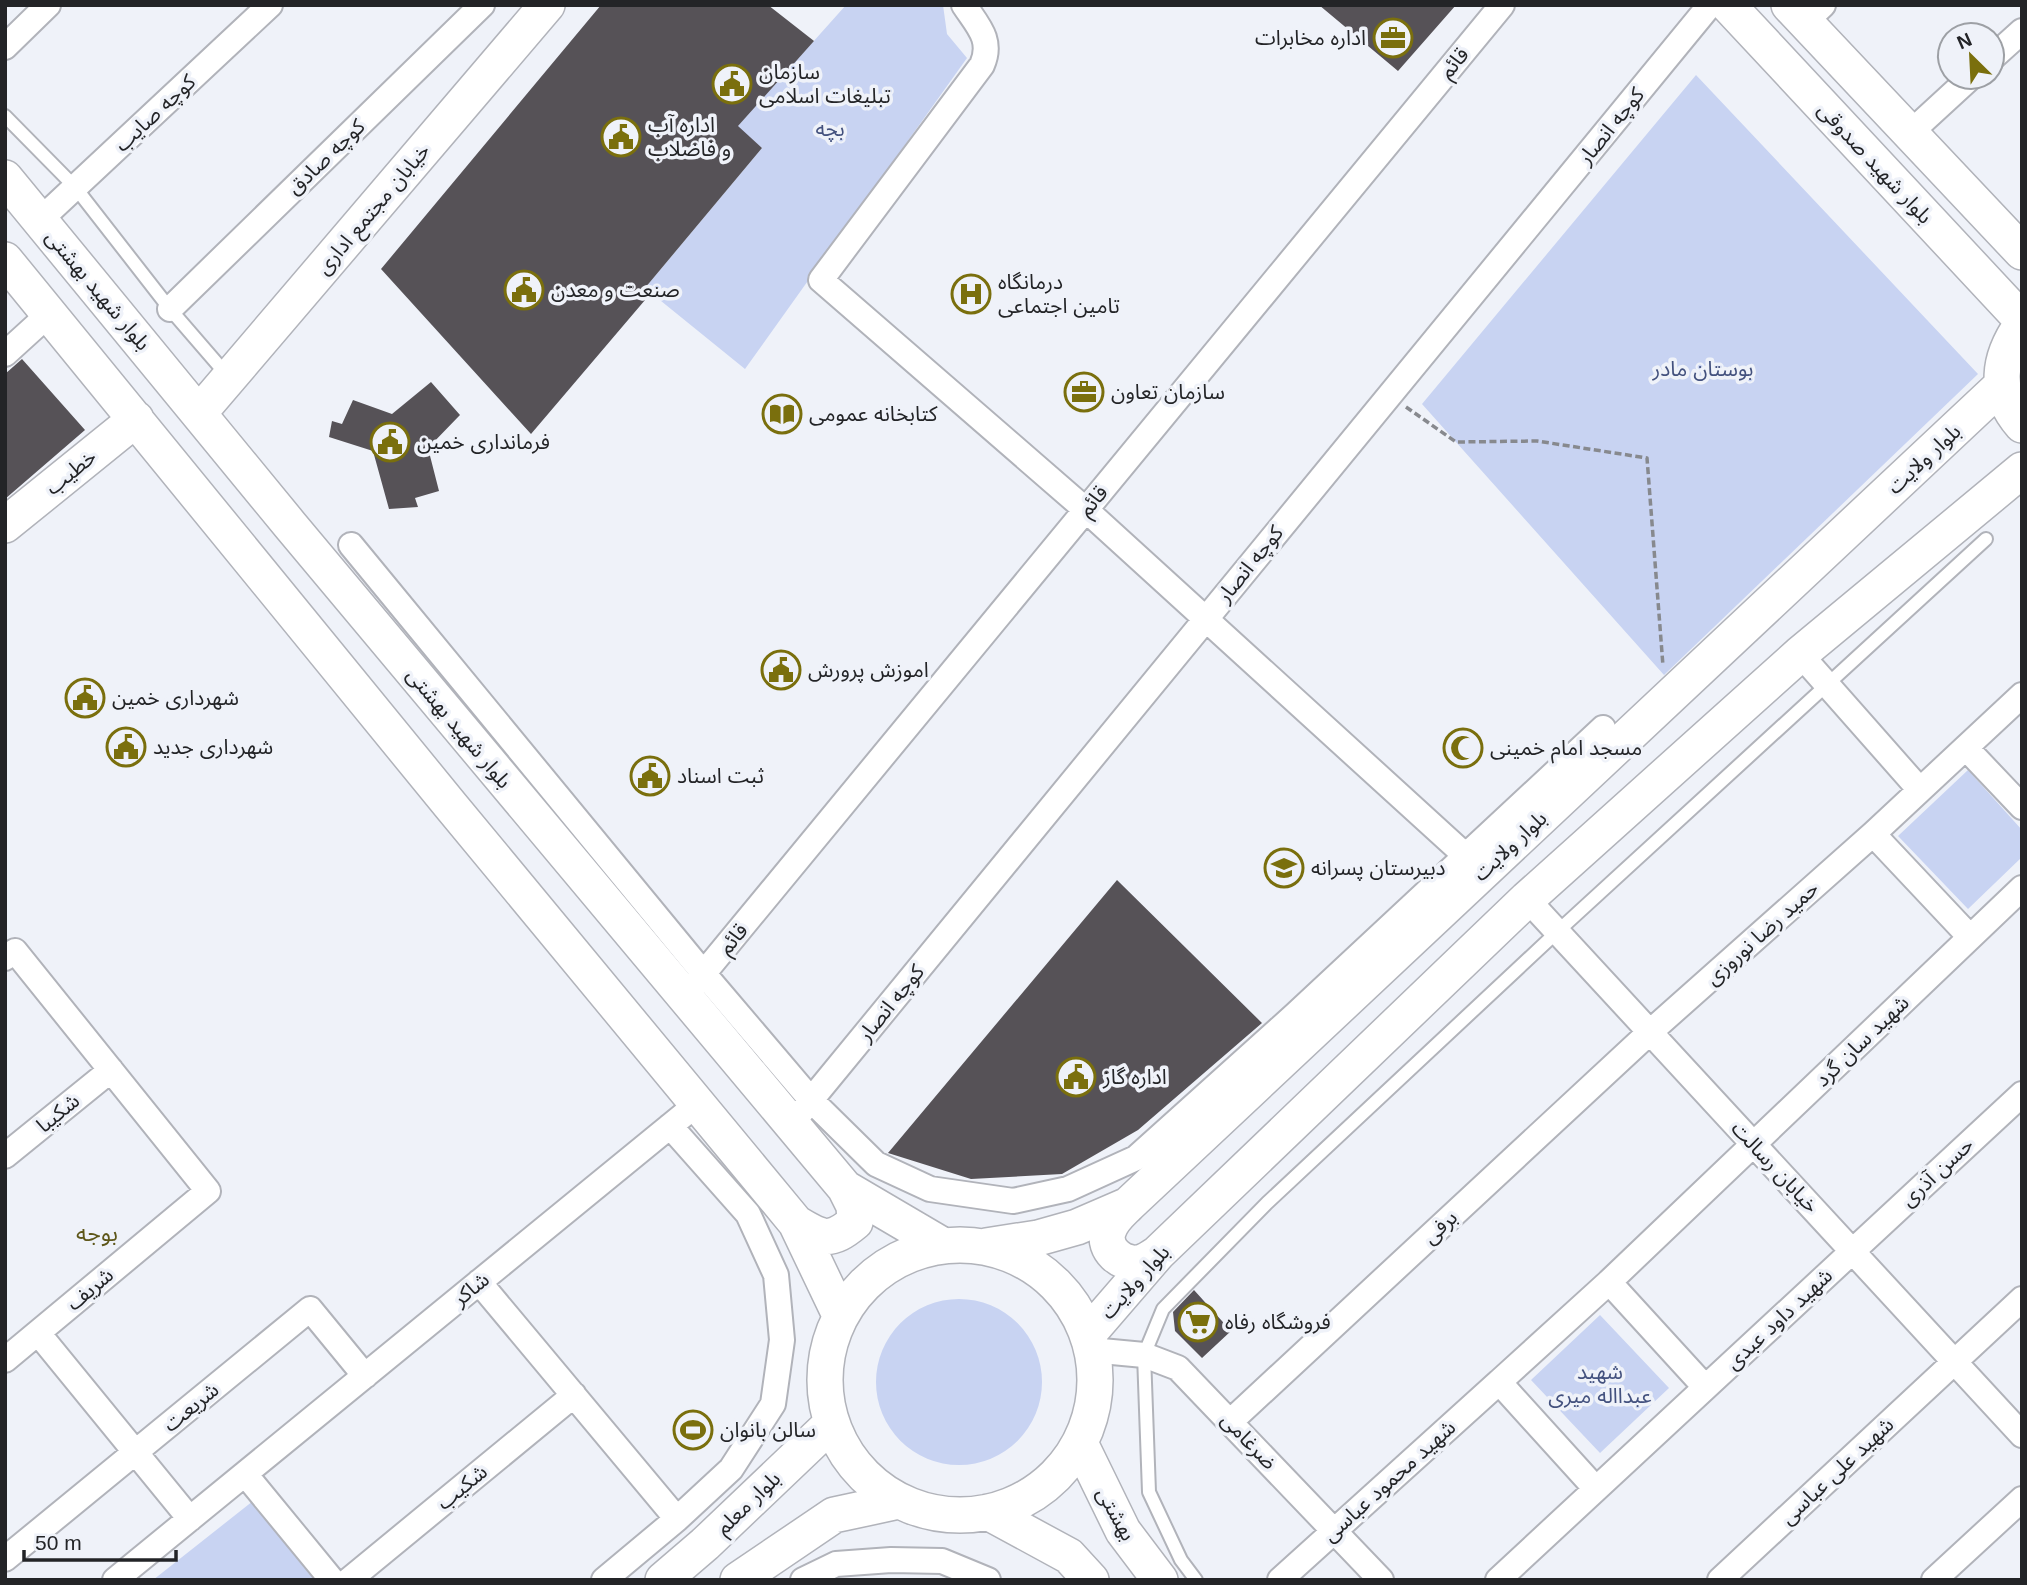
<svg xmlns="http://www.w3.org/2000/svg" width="2027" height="1585" viewBox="0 0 2027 1585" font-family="Arial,'Noto Sans Arabic',sans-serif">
  <rect width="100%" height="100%" fill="#eff2f9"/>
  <path fill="#c8d3f2" d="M846 5H943L947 34 967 58 745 369 645 288 762 148 737 127Z
    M1696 75 1978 374 1664 675 1422 404Z
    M1968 770 2022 830V857L1968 909 1898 836Z
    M876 1382a83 83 0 1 1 166 0a83 83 0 1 1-166 0Z
    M1600 1315 1669 1388 1600 1453 1531 1380Z
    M253 1501 315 1579 153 1580Z"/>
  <path fill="#565257" d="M601 5H768L814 41 738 126 762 148 645 288 651 293 531 434 381 269Z
    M1319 5H1456L1398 71Z
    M22 359 85 430 5 499V374Z
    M431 382 460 415 428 448 439 491 415 498 418 507 389 509 373 451 329 437 332 421 342 424 353 400 392 414Z
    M1117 880 1262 1023 1138 1130 1062 1174 971 1179 888 1153Z
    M1194 1290 1231 1331 1202 1358 1175 1331 1173 1312Z"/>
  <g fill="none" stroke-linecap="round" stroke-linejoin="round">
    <defs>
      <path id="lane" d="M5 116 75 187 170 309 227 375
        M1196 1580 1181 1560 1149 1492 1144 1355 1163 1309 1267 1203 1557 932 1986 539"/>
      <path id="street" d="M964 5C978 26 993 40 982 65L821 280 1086 510 1478 867
        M1805 22 1823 5
        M5 47 48 5
        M1992 58 2022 31
        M1910 133 1971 77
        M40 220 270 5
        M170 309 482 5
        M5 354 49 314
        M351 545 704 974 812 1101 876 1164 930 1189 1013 1201 1068 1189 1136 1158 1295 1015 1603 728
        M1800 654 1920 790
        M1966 748 2022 807
        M1527 899 2022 1435
        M1970 937 1873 834 2022 695
        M5 958 15 951 208 1191 5 1360
        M694 985 1502 5
        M802 1111 1710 5
        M5 1156 111 1070
        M479 1282 677 1519
        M1609 1282 1705 1387
        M38 1333 190 1519
        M1091 1350 1144 1355 1178 1368 1381 1580
        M1231 1421 1650 1032 1873 834
        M245 1474 332 1580
        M1596 1489 1499 1382 1609 1282 2022 888
        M5 1559 310 1309 365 1376
        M115 1580 697 1104
        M349 1580 574 1395
        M604 1580 677 1519 731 1469 773 1404 782 1340 776 1275 748 1214 670 1126
        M803 1580 836 1564 891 1560 942 1561 988 1580
        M1280 1580 1499 1382
        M1498 1580 2022 1094
        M1720 1580 2022 1299
        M1934 1580 2022 1499"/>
      <path id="secondary" d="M1728 5 2022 320
        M1789 5 2022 252
        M5 178 290 525 845 1188 942 1245
        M5 260 451 806 796 1223 840 1315
        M2022 324C1998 358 1993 392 2022 425
        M199 413 547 5
        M5 525 136 419
        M1128 1205C1120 1213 1111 1220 1108 1232 1103 1249 1121 1265 1138 1263 1145 1262 1152 1257 1158 1253
        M796 1223C822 1239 830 1243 855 1222L854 1206 845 1188
        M825 1380a135 135 0 1 1 270 0a135 135 0 1 1-270 0Z
        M986 1246 1038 1238 1077 1227 1128 1205 2001 386
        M1089 1333 1158 1253 1527 899 1800 654 2022 470
        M1080 1443 1123 1531 1160 1580
        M988 1512 1069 1556 1091 1580
        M663 1580 705 1544 831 1424
        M738 1580 834 1515 899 1501"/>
    </defs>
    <use href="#lane" stroke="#b1b3ba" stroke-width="16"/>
    <use href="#street" stroke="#b1b3ba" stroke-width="28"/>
    <use href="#secondary" stroke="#b1b3ba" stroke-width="38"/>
    <path stroke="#87898e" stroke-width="3.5" stroke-dasharray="7 3.5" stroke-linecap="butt" d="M1406 407 1456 442 1537 441 1647 458 1663 666"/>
    <use href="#lane" stroke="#fff" stroke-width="12"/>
    <use href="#street" stroke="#fff" stroke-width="24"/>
    <use href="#secondary" stroke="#fff" stroke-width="35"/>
  </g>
  <defs>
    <symbol id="office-ring" viewBox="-11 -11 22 22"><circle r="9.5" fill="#eff2f9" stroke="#7a6f0d" stroke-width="1.5"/><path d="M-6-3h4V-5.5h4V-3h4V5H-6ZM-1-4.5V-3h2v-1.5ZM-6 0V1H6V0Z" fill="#7a6f0d"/></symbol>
    <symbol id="civic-ring" viewBox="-11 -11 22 22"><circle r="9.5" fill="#eff2f9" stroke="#7a6f0d" stroke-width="1.5"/><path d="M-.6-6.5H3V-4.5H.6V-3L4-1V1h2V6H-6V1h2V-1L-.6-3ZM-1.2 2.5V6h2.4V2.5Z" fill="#7a6f0d"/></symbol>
    <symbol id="hospital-ring" viewBox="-11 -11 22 22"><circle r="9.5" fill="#eff2f9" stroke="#7a6f0d" stroke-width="1.5"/><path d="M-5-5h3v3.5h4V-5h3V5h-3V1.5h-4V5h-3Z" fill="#7a6f0d"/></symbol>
    <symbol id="library-ring" viewBox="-11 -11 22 22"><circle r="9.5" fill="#eff2f9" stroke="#7a6f0d" stroke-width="1.5"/><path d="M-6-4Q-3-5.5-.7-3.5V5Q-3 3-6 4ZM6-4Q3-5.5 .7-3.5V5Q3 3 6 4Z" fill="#7a6f0d"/></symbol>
    <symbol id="mosque-ring" viewBox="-11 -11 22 22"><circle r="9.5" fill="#eff2f9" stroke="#7a6f0d" stroke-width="1.5"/><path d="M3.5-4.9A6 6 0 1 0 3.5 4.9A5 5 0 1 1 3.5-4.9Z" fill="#7a6f0d"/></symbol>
    <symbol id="school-ring" viewBox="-11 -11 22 22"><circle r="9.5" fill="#eff2f9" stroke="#7a6f0d" stroke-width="1.5"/><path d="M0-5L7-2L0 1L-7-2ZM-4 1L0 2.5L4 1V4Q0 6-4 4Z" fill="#7a6f0d"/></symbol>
    <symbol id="supermarket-ring" viewBox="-11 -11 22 22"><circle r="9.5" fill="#eff2f9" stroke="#7a6f0d" stroke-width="1.5"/><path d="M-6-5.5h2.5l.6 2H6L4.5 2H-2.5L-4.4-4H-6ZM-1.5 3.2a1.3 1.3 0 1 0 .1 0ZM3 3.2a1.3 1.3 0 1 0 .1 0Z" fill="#7a6f0d"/></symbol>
    <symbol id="stadium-ring" viewBox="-11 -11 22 22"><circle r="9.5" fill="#eff2f9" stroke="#7a6f0d" stroke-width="1.5"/><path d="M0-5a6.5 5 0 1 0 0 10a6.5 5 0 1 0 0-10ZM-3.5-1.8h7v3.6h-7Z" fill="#7a6f0d"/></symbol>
  </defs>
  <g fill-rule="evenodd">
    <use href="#office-ring" x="1371" y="16" width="44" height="44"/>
    <use href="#civic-ring" x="710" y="62" width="44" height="44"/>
    <use href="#civic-ring" x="599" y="115" width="44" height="44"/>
    <use href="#civic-ring" x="502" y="268" width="44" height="44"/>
    <use href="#hospital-ring" x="949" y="272" width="44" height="44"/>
    <use href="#office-ring" x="1062" y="370" width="44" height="44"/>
    <use href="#library-ring" x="760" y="392" width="44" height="44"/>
    <use href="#civic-ring" x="368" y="420" width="44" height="44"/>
    <use href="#civic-ring" x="759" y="648" width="44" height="44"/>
    <use href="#civic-ring" x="63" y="676" width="44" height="44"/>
    <use href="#civic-ring" x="104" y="725" width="44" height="44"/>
    <use href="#mosque-ring" x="1441" y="726" width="44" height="44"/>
    <use href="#civic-ring" x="628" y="754" width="44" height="44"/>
    <use href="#school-ring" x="1262" y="846" width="44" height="44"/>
    <use href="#civic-ring" x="1054" y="1055" width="44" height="44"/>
    <use href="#supermarket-ring" x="1176" y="1300" width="44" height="44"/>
    <use href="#stadium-ring" x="671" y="1408" width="44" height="44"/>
  </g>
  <g text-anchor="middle" stroke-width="7" stroke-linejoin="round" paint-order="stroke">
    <g font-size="21" fill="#232427" stroke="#eff2f9" text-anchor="start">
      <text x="1366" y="45" text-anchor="end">اداره مخابرات</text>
      <text x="759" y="79">سازمان<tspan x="759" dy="24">تبلیغات اسلامی</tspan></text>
      <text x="648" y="132">اداره آب<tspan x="648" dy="24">و فاضلاب</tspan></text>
      <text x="998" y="289">درمانگاه<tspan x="998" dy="24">تامین اجتماعی</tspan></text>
      <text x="551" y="297">صنعت و معدن</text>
      <text x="1111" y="399">سازمان تعاون</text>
      <text x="809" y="421">کتابخانه عمومی</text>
      <text x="417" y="449">فرمانداری خمین</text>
      <text x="808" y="677">اموزش پرورش</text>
      <text x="112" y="705">شهرداری خمین</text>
      <text x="153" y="754">شهرداری جدید</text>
      <text x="1490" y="755">مسجد امام خمینی</text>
      <text x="677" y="783">ثبت اسناد</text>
      <text x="1311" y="875">دبیرستان پسرانه</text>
      <text x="1103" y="1084">اداره گاز</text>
      <text x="1225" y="1329">فروشگاه رفاه</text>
      <text x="720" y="1437">سالن بانوان</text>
    </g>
    <g font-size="21" fill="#232427" stroke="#eff2f9">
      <text transform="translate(1454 63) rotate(-51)" y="7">قائم</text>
      <text transform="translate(155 113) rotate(-43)" y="7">کوچه صایب</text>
      <text transform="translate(1611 126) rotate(-51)" y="7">کوچه انصار</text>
      <text transform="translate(326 157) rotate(-44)" y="7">کوچه صادق</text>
      <text transform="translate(1875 163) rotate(47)" y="7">بلوار شهید صدوقی</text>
      <text transform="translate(373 209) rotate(-50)" y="7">خیابان مجتمع اداری</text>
      <text transform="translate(98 290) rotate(50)" y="7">بلوار شهید بهشتی</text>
      <text transform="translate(1924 459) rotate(-43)" y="7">بلوار ولایت</text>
      <text transform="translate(71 472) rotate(-39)" y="7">خطیب</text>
      <text transform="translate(1093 501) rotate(-51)" y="7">قائم</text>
      <text transform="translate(1250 564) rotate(-51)" y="7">کوچه انصار</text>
      <text transform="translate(459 728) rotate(50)" y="7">بلوار شهید بهشتی</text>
      <text transform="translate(1510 846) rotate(-43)" y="7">بلوار ولایت</text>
      <text transform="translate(1762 933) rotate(-42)" y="7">حمید رضا نوروزی</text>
      <text transform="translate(733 939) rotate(-51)" y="7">قائم</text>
      <text transform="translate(891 1003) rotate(-51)" y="7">کوچه انصار</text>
      <text transform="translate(1862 1041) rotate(-44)" y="7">شهید سان گرد</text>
      <text transform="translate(58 1113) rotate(-39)" y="7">شکیبا</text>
      <text transform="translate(1775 1167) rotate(47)" y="7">خیابان رسالت</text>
      <text transform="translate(1937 1172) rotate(-43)" y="7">حسن آذری</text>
      <text transform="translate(1440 1227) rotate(-43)" y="7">برفی</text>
      <text transform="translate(1135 1282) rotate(-48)" y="7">بلوار ولایت</text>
      <text transform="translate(90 1289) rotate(-40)" y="7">شریف</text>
      <text transform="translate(471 1289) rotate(-39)" y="7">شاکر</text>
      <text transform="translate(1779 1319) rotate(-43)" y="7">شهید داود عبدی</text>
      <text transform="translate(191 1407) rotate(-39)" y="7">شریعت</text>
      <text transform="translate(1249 1441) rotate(46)" y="7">ضرغامی</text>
      <text transform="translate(1837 1471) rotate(-43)" y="7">شهید علی عباسی</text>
      <text transform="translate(1389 1481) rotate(-42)" y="7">شهید محمود عباسی</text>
      <text transform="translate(462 1487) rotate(-39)" y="7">شکیب</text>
      <text transform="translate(748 1503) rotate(-44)" y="7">بلوار معلم</text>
      <text transform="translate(1116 1514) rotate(61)" y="7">بهشتی</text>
    </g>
    <g font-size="21" fill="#43517e" stroke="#eff2f9">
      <text x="830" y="136">بچه</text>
      <text x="1703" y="376">بوستان مادر</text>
      <text x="1600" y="1379">شهید<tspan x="1600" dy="24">عبدااله میری</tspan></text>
    </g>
    <g font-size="23" fill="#5e571a" stroke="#eff2f9">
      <text x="97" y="1241">بوجه</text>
    </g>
  </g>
  <rect width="2027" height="1585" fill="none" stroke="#232427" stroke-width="14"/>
  <g transform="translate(1971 56) rotate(336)"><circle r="33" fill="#eff2f9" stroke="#9da0a5" stroke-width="2"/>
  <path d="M0-5L12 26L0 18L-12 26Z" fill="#7a6f0d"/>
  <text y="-10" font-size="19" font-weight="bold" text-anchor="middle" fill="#232427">N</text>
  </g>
  <path d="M24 1550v10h152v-10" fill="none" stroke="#232427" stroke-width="3.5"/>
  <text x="35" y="1550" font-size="21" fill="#232427" stroke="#eff2f9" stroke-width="5" paint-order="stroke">50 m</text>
</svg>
